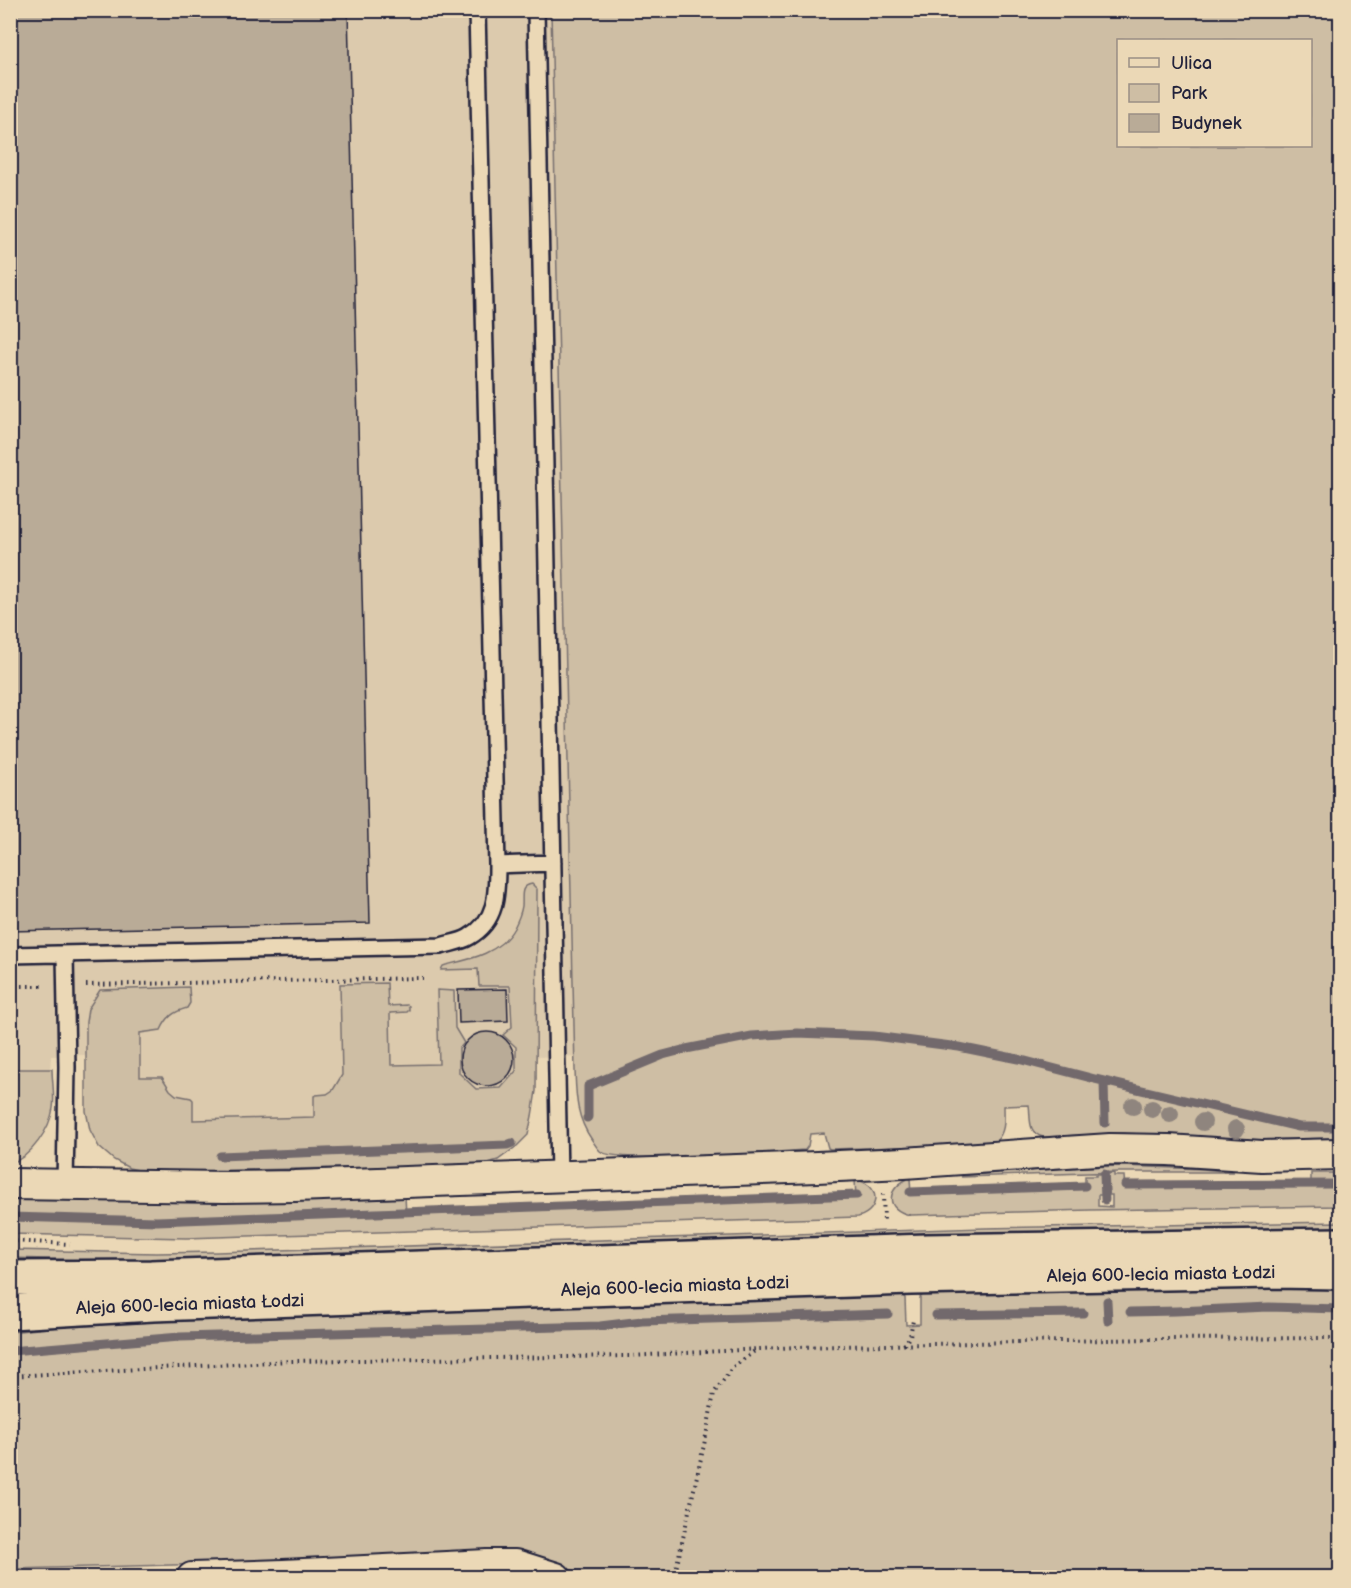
<svg xmlns="http://www.w3.org/2000/svg" width="1351" height="1588" viewBox="0 0 1351 1588" font-family="'Balsamiq Sans',sans-serif">
  <rect width="100%" height="100%" fill="#ebd8b6"/>
  <filter id="ink" filterUnits="userSpaceOnUse"><feTurbulence type="fractalNoise" baseFrequency=".0167" numOctaves="2"/><feDisplacementMap in="SourceGraphic" scale="12" xChannelSelector="R" yChannelSelector="G"/><feConvolveMatrix kernelMatrix="1 2 1 2 8 2 1 2 1" color-interpolation-filters="sRGB"/></filter>
  <g filter="url(#ink)">
    <path fill="#dccaad" d="M11 11H570L594 1056 525 1057 523 1127 174 1166 86 1055 51 1056 50 1071 11 1143Z"/>
    <path fill="#cebea4" stroke="#787070" stroke-width="1.5" fill-rule="evenodd" d="M551 11H1340V1138L1253 1140 1122 1133 1043 1137C1027 1133 1031 1118 1029 1105L1004 1106C1004 1118 1006 1132 996 1141L937 1146 830 1149 828 1148 824 1133 810 1134 808 1146 805 1150C775 1152 615 1165 600 1151 597 1148 594 1143 592 1140 576 1117 576 1096 575 1070ZM1118 40H1310V146H1118Z
      M532 884 537 889 536 1091 532 1116 528 1135 517 1146 498 1160 481 1165 148 1172 129 1168 114 1160 99 1147 90 1130 86 1111V1022L88 1009 100 990 189 987 190 1003 187 1008C173 1012 167 1017 161 1030L140 1033V1077H162L170 1090 176 1095 191 1098 193 1100V1120L314 1117V1096L316 1095 327 1094 333 1090 342 1075 340 984 387 983 388 1006 407 1005 409 1006V1010L407 1012 390 1013 391 1065 439 1064 437 990 454 991 455 1028 464 1043 459 1049V1073L476 1089 501 1088 516 1071V1047L503 1035 512 1027 510 986H479L478 969 441 970 443 966 446 965C472 959 500 953 514 928 517 922 521 913 522 906 523 896 519 886 532 884Z
      M17 1069H52C52 1081 55 1095 53 1108 50 1129 31 1157 11 1163V1079H16Z
      M1122 1166 1203 1169 1234 1172H1119L961 1177 969 1175 1084 1167Z
      M1114 1173V1176H1124L1125 1188 1311 1187V1173H1340V1206L1090 1210 911 1215C883 1210 887 1187 910 1178L911 1195 1085 1188V1176H1096V1174H1101L1102 1195H1098V1206L1112 1207V1195H1109L1108 1174Z
      M855 1180C880 1183 882 1210 858 1217L186 1238 11 1234V1197L405 1196 406 1215 856 1197Z
      M1340 1222V1231L152 1262 11 1258V1250L156 1253 217 1252 985 1228Z
      M1340 1284V1577L599 1578 545 1562 414 1559 11 1569 10 1332 140 1318 898 1291 905 1298 906 1325 920 1324V1298L927 1290Z"/>
    <g fill="none" stroke-linecap="round" stroke-linejoin="round">
      <path stroke="#72696c" stroke-width="9" d="M1104 1081 1105 1123
        M587 1118 588 1117V1086L663 1055 686 1049 752 1036 797 1033 874 1036 959 1047 1018 1059 1095 1079 1299 1127H1340
        M220 1156 507 1145 512 1143
        M1104 1174 1105 1200
        M1125 1185 1340 1184
        M910 1192 1085 1186
        M10 1217 157 1221 857 1195
        M1107 1301 1108 1321
        M1130 1312 1176 1311 1269 1307 1340 1309
        M936 1315 1083 1313
        M10 1351 180 1337 600 1326 642 1321 888 1314"/>
    </g>
    <path fill="#b9ab97" stroke="#22223b" stroke-width="1.5" d="M10 10H348L370 923 10 931Z
      M507 989 508 1021 459 1023 458 990Z
      M460 1059a27 27 0 1 1 54 0a27 27 0 1 1-54 0Z"/>
    <g fill="none" stroke-linecap="round" stroke-linejoin="round">
      <defs>
        <path id="lane" d="M536 10 559 1176
          M497 865 553 863
          M65 954 67 1067 65 1185
          M10 955 441 946C450 943 461 942 469 937 497 921 497 894 497 865L477 10"/>
        <path id="street" d="M10 1184 225 1187 295 1186 817 1167 904 1163 1110 1149 1168 1150 1262 1156 1340 1154
          M192 1578 283 1575 487 1565H515L556 1578"/>
        <path id="secondary" d="M10 1278 151 1277 927 1251 1340 1245
          M10 1312 153 1304 911 1278 1273 1271 1340 1272"/>
      </defs>
      <use href="#lane" stroke="#22223b" stroke-width="20"/>
      <use href="#street" stroke="#22223b" stroke-width="34"/>
      <use href="#secondary" stroke="#22223b" stroke-width="38"/>
      <path stroke="#22223b" stroke-width="4" stroke-dasharray="1.5 4.5" stroke-linecap="butt" d="M86 985 423 978
        M10 986H43
        M883 1194 884 1222
        M10 1241 70 1244
        M904 1345 910 1336 913 1320
        M10 1376 291 1361 630 1356 797 1347 1152 1339 1340 1338
        M674 1578 706 1436 714 1393 732 1368 756 1350"/>
      <use href="#lane" stroke="#ebd8b6" stroke-width="15"/>
      <use href="#street" stroke="#ebd8b6" stroke-width="30"/>
      <use href="#secondary" stroke="#ebd8b6" stroke-width="33"/>
    </g>
    <g fill="#8f857e">
      <circle cx="1133" cy="1106" r="9"/>
      <circle cx="1152" cy="1109" r="9"/>
      <circle cx="1170" cy="1114" r="9"/>
      <circle cx="1203" cy="1122" r="9"/>
      <circle cx="1236" cy="1129" r="9"/>
    </g>
  </g>
  <g text-anchor="middle" stroke-width="6" stroke-linejoin="round" paint-order="stroke">
    <g font-size="18" fill="#22223b" stroke="#ebd8b6">
      <text transform="translate(1161 1274) rotate(-1)" y="6">Aleja 600-lecia miasta Łodzi</text>
      <text transform="translate(675 1286) rotate(-2)" y="6">Aleja 600-lecia miasta Łodzi</text>
      <text transform="translate(190 1304) rotate(-2)" y="6">Aleja 600-lecia miasta Łodzi</text>
    </g>
  </g>
  <rect width="1351" height="1588" fill="none" stroke="#ebd8b6" stroke-width="36"/>
  <rect x="18" y="18" width="1315" height="1552" fill="none" stroke="#22223b" stroke-width="2" filter="url(#ink)"/>
  <rect x="1117" y="39" width="195" height="108" fill="#ebd8b6" stroke="#9b8f85" stroke-width="1.5"/>
  <rect x="1129" y="58" width="30" height="9" fill="#ebd8b6" stroke="#9b8f85" stroke-width="1.5"/>
  <text x="1171" y="69" font-size="18" fill="#22223b">Ulica</text>
  <rect x="1129" y="84" width="30" height="18" fill="#cebea4" stroke="#9b8f85" stroke-width="1.5"/>
  <text x="1171" y="99" font-size="18" fill="#22223b">Park</text>
  <rect x="1129" y="114" width="30" height="18" fill="#b9ab97" stroke="#9b8f85" stroke-width="1.5"/>
  <text x="1171" y="129" font-size="18" fill="#22223b">Budynek</text>
</svg>
